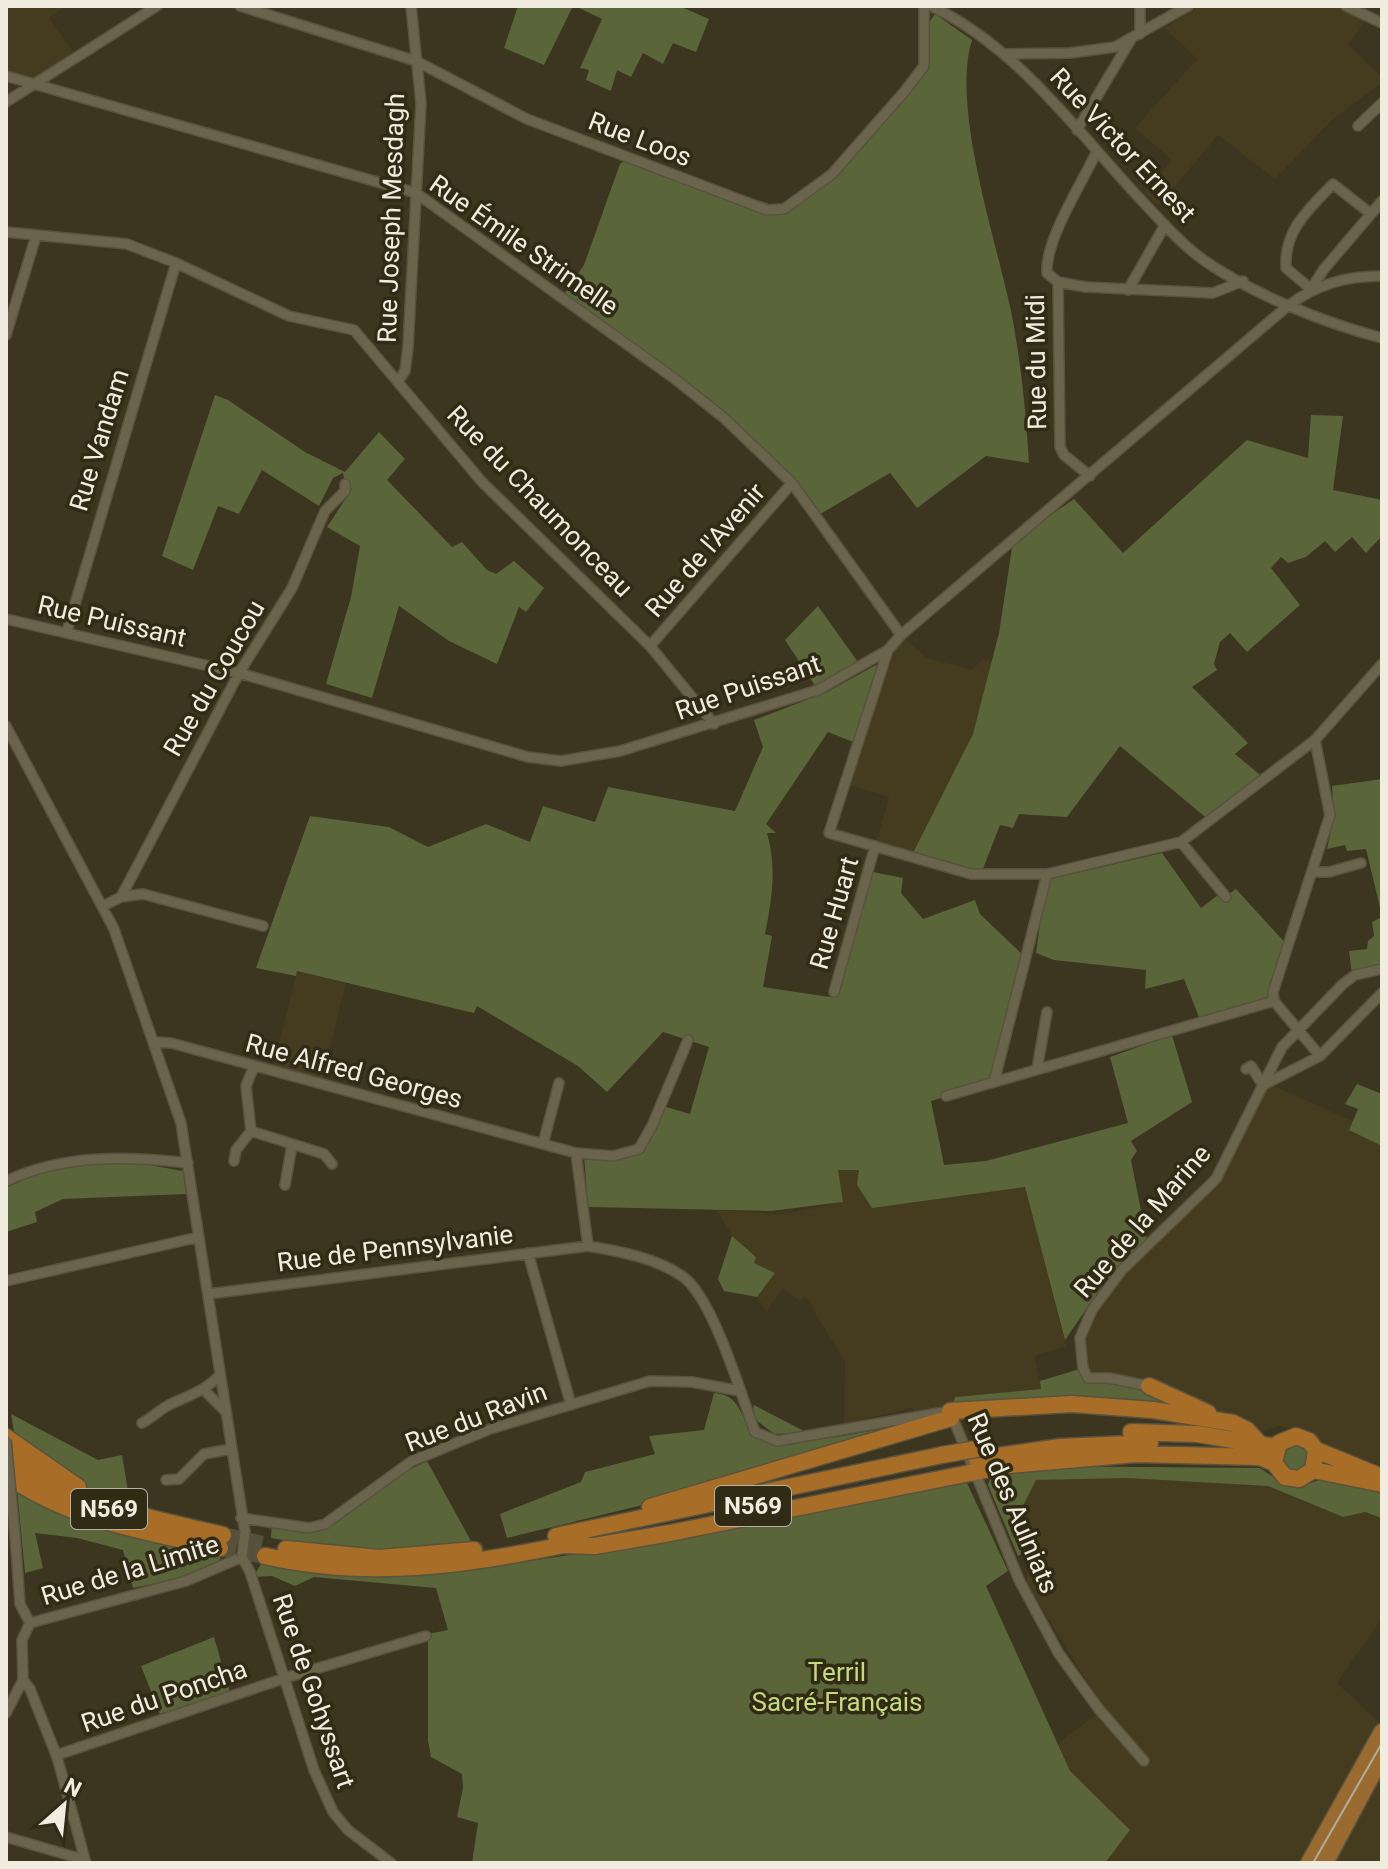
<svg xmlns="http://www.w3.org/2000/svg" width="1388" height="1869" viewBox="0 0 1388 1869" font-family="Roboto,sans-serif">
  <rect width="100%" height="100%" fill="#3c351f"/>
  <path fill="#453c1f" d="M6 6H65L49 18 77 57 34 85 6 75Z
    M1197 6H1345L1368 16 1348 45 1382 77V83L1334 118 1275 179 1218 135 1158 206 1144 192 1172 160 1135 128 1197 59 1165 28Z
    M901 635 927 658 972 670 983 659 993 662 973 734 936 814 911 857 875 846 889 797 843 783Z
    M297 971 346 983 322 1081 273 1067Z
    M1267 1083 1382 1134V1465L1321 1446 1298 1430 1278 1426 1263 1431 1083 1377 1080 1338 1102 1297 1212 1191 1238 1150Z
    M859 1169 872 1208 1025 1187 1066 1346 1034 1356 1042 1389 956 1397 950 1411 916 1418 912 1408 844 1424 845 1362 805 1296 801 1301 783 1289 766 1311 757 1297 774 1273 754 1263 756 1256 734 1239 717 1210 783 1214 842 1202 837 1170Z
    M1133 1476 1269 1486 1343 1517 1365 1512 1382 1518V1618L1337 1683 1382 1725 1310 1863H1104L1058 1743 1097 1714 1137 1762 1145 1767 1131 1753 1027 1584V1551L1013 1524 1036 1480Z
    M1376 1775 1382 1778V1863H1332Z"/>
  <path fill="#5a6539" d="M518 6H573L544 65 504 48Z
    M575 6H679L709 19 696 52 673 43 663 64 643 53 631 77 617 70 611 91 586 80 589 70 580 68 602 19Z
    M935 14 972 40C951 108 996 239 1011 311 1021 361 1026 412 1029 463L986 456 917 508 890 473 817 516 682 384 562 297 584 265 620 164 626 158 785 209 803 199 871 130 924 66 925 28Z
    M215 395 228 400 305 452 345 472 379 432 405 459 387 480 452 547 462 542 487 570 496 574 514 561 544 588 526 612 519 607 497 664 449 641 399 606 372 698 326 684 351 597 360 546 327 527 352 489 345 484 343 473 333 478 319 506 262 470 239 514 218 506 193 570 162 556Z
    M1311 415 1343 416 1333 490 1382 500V536L1366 553 1352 537 1335 552 1325 541 1306 557 1288 563 1281 557 1271 568 1300 605 1247 652 1230 633 1220 642 1214 664 1217 670 1192 687 1248 743 1235 754 1265 779 1210 821 1120 746 1067 817 1019 814 1013 828 1000 825 981 874 911 857 973 734 999 633 1013 541 1074 499 1123 553 1247 440 1308 458Z
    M818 606 858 662 818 690 785 640Z
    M876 665 878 668 856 743 828 732 766 824 776 833H767C777 867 772 900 765 934L772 936 763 987 830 997 868 871 903 878 901 893 923 919 975 900 980 914 1026 958 994 1082 931 1101 944 1165 986 1161 1128 1123 1110 1057 1172 1035 1192 1102 1131 1141 1137 1151 1131 1160 1147 1241 1105 1282 1065 1340 1025 1187 872 1208 857 1185 859 1170H838L843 1202 771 1211 588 1207 584 1156 639 1149 663 1106 690 1114 709 1047 663 1032 607 1092 578 1066 477 1006 474 1013 297 971 296 976 256 968 310 816 389 827 428 847 486 824 530 842 543 806 595 822 608 787 735 811 763 747 754 720 827 692Z
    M1382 779V916L1366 849 1347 851 1345 845 1327 849 1334 816 1332 786Z
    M1162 853 1201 908 1222 892 1226 896 1236 889 1288 946 1274 1001 1199 1017 1184 979 1145 989 1146 970 1054 960 1036 953 1046 880Z
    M1382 917V966L1352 974 1349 951 1367 949 1368 941 1374 936 1372 922Z
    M1357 1084 1382 1094V1146L1349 1130 1358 1109 1345 1104Z
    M99 1163H138L183 1171 186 1194 63 1199 35 1212 37 1222 6 1232V1188L41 1172Z
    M732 1236 756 1257 754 1263 775 1273 757 1297 724 1291 718 1279Z
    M1083 1368 1089 1378 1160 1389 1189 1410 1065 1396 953 1404 955 1397 1041 1389 1040 1381Z
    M714 1393C746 1395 737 1425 763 1439 783 1451 881 1428 909 1424L659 1501 507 1538 500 1514 581 1482 585 1472 655 1454 649 1436 704 1430Z
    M754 1405 802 1430V1433L774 1434 751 1416Z
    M11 1414 98 1460 122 1455 130 1503 84 1487 15 1438Z
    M1282 1458a13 13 0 1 1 26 0a13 13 0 1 1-26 0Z
    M427 1461 471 1541C404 1557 339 1549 271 1538L272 1520 309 1528 344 1515 382 1483Z
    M1025 1466 1260 1468 1284 1484 1302 1488C1325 1470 1357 1487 1382 1494V1518L1365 1512 1343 1517 1268 1486 1127 1478 1036 1480 1014 1524 1027 1551 1018 1556 988 1485 990 1479Z
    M967 1483 1008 1571 986 1586 1070 1771 1130 1830 1105 1863H472L478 1823 457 1817 463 1788 462 1774 431 1757 428 1741V1634L448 1630 436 1588 314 1577 295 1586 272 1576 253 1577 266 1556 321 1566 442 1574 643 1544Z
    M17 1489 103 1530 220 1554V1562L172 1580 133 1588 123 1550 77 1538 35 1533 43 1568 25 1573Z
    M214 1637 230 1692 160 1714 141 1666Z"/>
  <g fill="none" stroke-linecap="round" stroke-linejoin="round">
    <path stroke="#57503c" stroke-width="16" stroke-dasharray="16 8" stroke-linecap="butt" d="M223 1535 267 1545
      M220 1548 265 1556"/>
    <defs>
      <path id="minor" d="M240 6 416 61 527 119 767 210 784 209 832 174 905 91 924 66V6
        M931 6C1019 48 1078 133 1143 202 1162 222 1182 245 1205 261 1254 295 1325 323 1382 338
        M1140 6V34
        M1346 6 1382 23
        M1006 54 1070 53 1115 47 1188 6
        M6 76 416 193 675 379 724 418 792 483 901 635
        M6 102 157 6
        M1358 126 1382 103
        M1077 130 1130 41
        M6 232 127 244 176 263 289 316 354 330 482 482 650 646 714 724
        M1058 282 1086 287 1213 293 1243 281
        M1311 289 1286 268C1284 230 1308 210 1333 184L1371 214
        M1311 289 1324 269 1382 201
        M1128 290 1165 225
        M6 335 36 236
        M398 381 405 371 408 347 421 103 411 6
        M1090 476 1064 455 1060 447 1058 282 1047 273C1045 240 1082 183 1096 153
        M6 619 239 673 528 757 561 761 620 751 818 690 888 650 901 635 1289 305C1318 284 1346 276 1382 276
        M67 631 176 263
        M650 646 792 483
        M888 650 829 833 971 874H1047L1181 842 1315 740 1382 664
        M6 726 114 929 181 1123 245 1532
        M1181 842 1226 897
        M1312 872H1329L1361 863
        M121 897 239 673 292 588 325 511 345 491V484
        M103 906 121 897 143 894 263 926
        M834 992 875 846
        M1274 1001 1273 992 1330 815 1315 740
        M1274 1001 1320 1056
        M153 1042 171 1043 576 1153 588 1246
        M254 1066 246 1086 251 1131 324 1154 332 1164
        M1037 1069 1047 1012
        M1246 1069 1251 1066 1263 1085
        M994 1082 1047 874
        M1263 1085 1320 1056 1382 993
        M946 1096 1274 1001
        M543 1144 559 1083
        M576 1153 613 1156 639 1149 652 1126 688 1040
        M234 1161 236 1150 251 1131
        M6 1181C65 1154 125 1156 188 1163
        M285 1185 292 1145
        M528 1253 571 1405
        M6 1281 199 1237
        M208 1294 588 1246C618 1251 656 1258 682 1276 713 1297 741 1395 755 1432L777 1441 950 1411 1019 1580 1059 1654 1098 1708 1144 1761
        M1149 1386 1109 1378H1088L1083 1368 1080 1338 1092 1310 1122 1270 1216 1179 1282 1047 1343 984 1355 975 1382 969
        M205 1391 225 1411
        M142 1423C152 1418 159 1410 169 1405 189 1395 204 1392 220 1375
        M166 1480 179 1479 204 1454 231 1449
        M241 1518 309 1528 325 1524 412 1461 490 1429 650 1381 692 1382 740 1391
        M15 1536 20 1604 30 1623
        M30 1623 186 1581 242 1557 250 1572 314 1770 333 1812 348 1830 391 1863
        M23 1680 30 1689 57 1757 86 1863
        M6 1713 23 1680 22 1640 30 1623
        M57 1755 285 1678 426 1636
        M6 1837 85 1860"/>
      <path id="primary" d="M1309 1863 1382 1732
        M1325 1863 1382 1756"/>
      <path id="trunk" d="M1149 1386 1208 1413
        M950 1411 1072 1404 1153 1410 1233 1423 1247 1430 1258 1442
        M1131 1432 1197 1434 1276 1447
        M6 1437 78 1487
        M1316 1450 1313 1470 1299 1479 1285 1477 1274 1463 1279 1443 1296 1436 1309 1441 1316 1450 1382 1477
        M1248 1452 1274 1463
        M6 1456C71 1504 146 1517 223 1535
        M977 1459 1060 1447 1150 1443
        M1313 1470 1382 1484
        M6 1475C70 1520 146 1532 220 1548
        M650 1507 951 1418
        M556 1536 942 1455
        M563 1545 595 1546 670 1533 1010 1465 1136 1454 1258 1457
        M286 1549 379 1558 474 1550
        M265 1556C368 1580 471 1565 573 1543"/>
    </defs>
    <use href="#minor" stroke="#58523f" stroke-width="12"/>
    <use href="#primary" stroke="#58523f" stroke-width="19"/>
    <use href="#trunk" stroke="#58523f" stroke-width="19"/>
    <use href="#minor" stroke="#6b644d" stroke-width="9"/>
    <use href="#primary" stroke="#996b31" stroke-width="16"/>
    <use href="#trunk" stroke="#a86e28" stroke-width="16"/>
    <path stroke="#b1ac9c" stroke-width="2" d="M1313 1863 1382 1743"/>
    <defs>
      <path id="minor-bridge" d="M6 1440 15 1536
        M242 1557 245 1532"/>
      <path id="trunk-bridge" d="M942 1455 982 1448"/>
    </defs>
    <use href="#minor-bridge" stroke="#58523f" stroke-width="12" stroke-linecap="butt"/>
    <use href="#trunk-bridge" stroke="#58523f" stroke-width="19" stroke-linecap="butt"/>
    <use href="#minor-bridge" stroke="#6b644d" stroke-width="9"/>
    <use href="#trunk-bridge" stroke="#a86e28" stroke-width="16"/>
  </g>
  <g text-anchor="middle" stroke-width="7" stroke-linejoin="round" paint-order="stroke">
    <g fill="#312b16" stroke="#b7b2a3" stroke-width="2">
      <rect x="715" y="1486" width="76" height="40" rx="6"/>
      <rect x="71" y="1489" width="76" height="40" rx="6"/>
    </g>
    <g font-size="24" font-weight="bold" fill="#f0ecdf">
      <text x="753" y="1514">N569</text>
      <text x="109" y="1517">N569</text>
    </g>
    <g font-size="26" fill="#f0ecdf" stroke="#312b16">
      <text transform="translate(640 139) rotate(21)" y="9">Rue Loos</text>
      <text transform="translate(1123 145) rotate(47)" y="9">Rue Victor Ernest</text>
      <text transform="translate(391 218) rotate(-88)" y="9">Rue Joseph Mesdagh</text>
      <text transform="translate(524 245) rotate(35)" y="9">Rue Émile Strimelle</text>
      <text transform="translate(1036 362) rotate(-91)" y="9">Rue du Midi</text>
      <text transform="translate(99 440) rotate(-73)" y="9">Rue Vandam</text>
      <text transform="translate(540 501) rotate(46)" y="9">Rue du Chaumonceau</text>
      <text transform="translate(705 550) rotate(-49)" y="9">Rue de l'Avenir</text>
      <text transform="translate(112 621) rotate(13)" y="9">Rue Puissant</text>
      <text transform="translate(214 678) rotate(-60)" y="9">Rue du Coucou</text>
      <text transform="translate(748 687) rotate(-19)" y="9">Rue Puissant</text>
      <text transform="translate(834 913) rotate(-74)" y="9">Rue Huart</text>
      <text transform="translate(354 1071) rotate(15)" y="9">Rue Alfred Georges</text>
      <text transform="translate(1142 1221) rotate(-49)" y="9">Rue de la Marine</text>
      <text transform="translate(395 1248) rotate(-7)" y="9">Rue de Pennsylvanie</text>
      <text transform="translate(476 1417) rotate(-21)" y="9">Rue du Ravin</text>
      <text transform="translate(1013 1503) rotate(67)" y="9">Rue des Aulniats</text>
      <text transform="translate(130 1570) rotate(-17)" y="9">Rue de la Limite</text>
      <text transform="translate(314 1691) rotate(71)" y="9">Rue de Gohyssart</text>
      <text transform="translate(164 1696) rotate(-19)" y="9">Rue du Poncha</text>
    </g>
    <g font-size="26" fill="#c3da7e" stroke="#312b16">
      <text x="837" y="1681">Terril<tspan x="837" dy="30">Sacré-Français</tspan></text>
    </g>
  </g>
  <rect width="1388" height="1869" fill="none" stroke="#f0ecdf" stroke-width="16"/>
  <g transform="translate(64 1805) rotate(27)" stroke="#312b16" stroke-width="6" paint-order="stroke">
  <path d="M0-6L14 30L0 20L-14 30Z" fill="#f0ecdf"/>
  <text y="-12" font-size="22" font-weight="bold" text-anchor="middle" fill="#f0ecdf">N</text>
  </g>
</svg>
